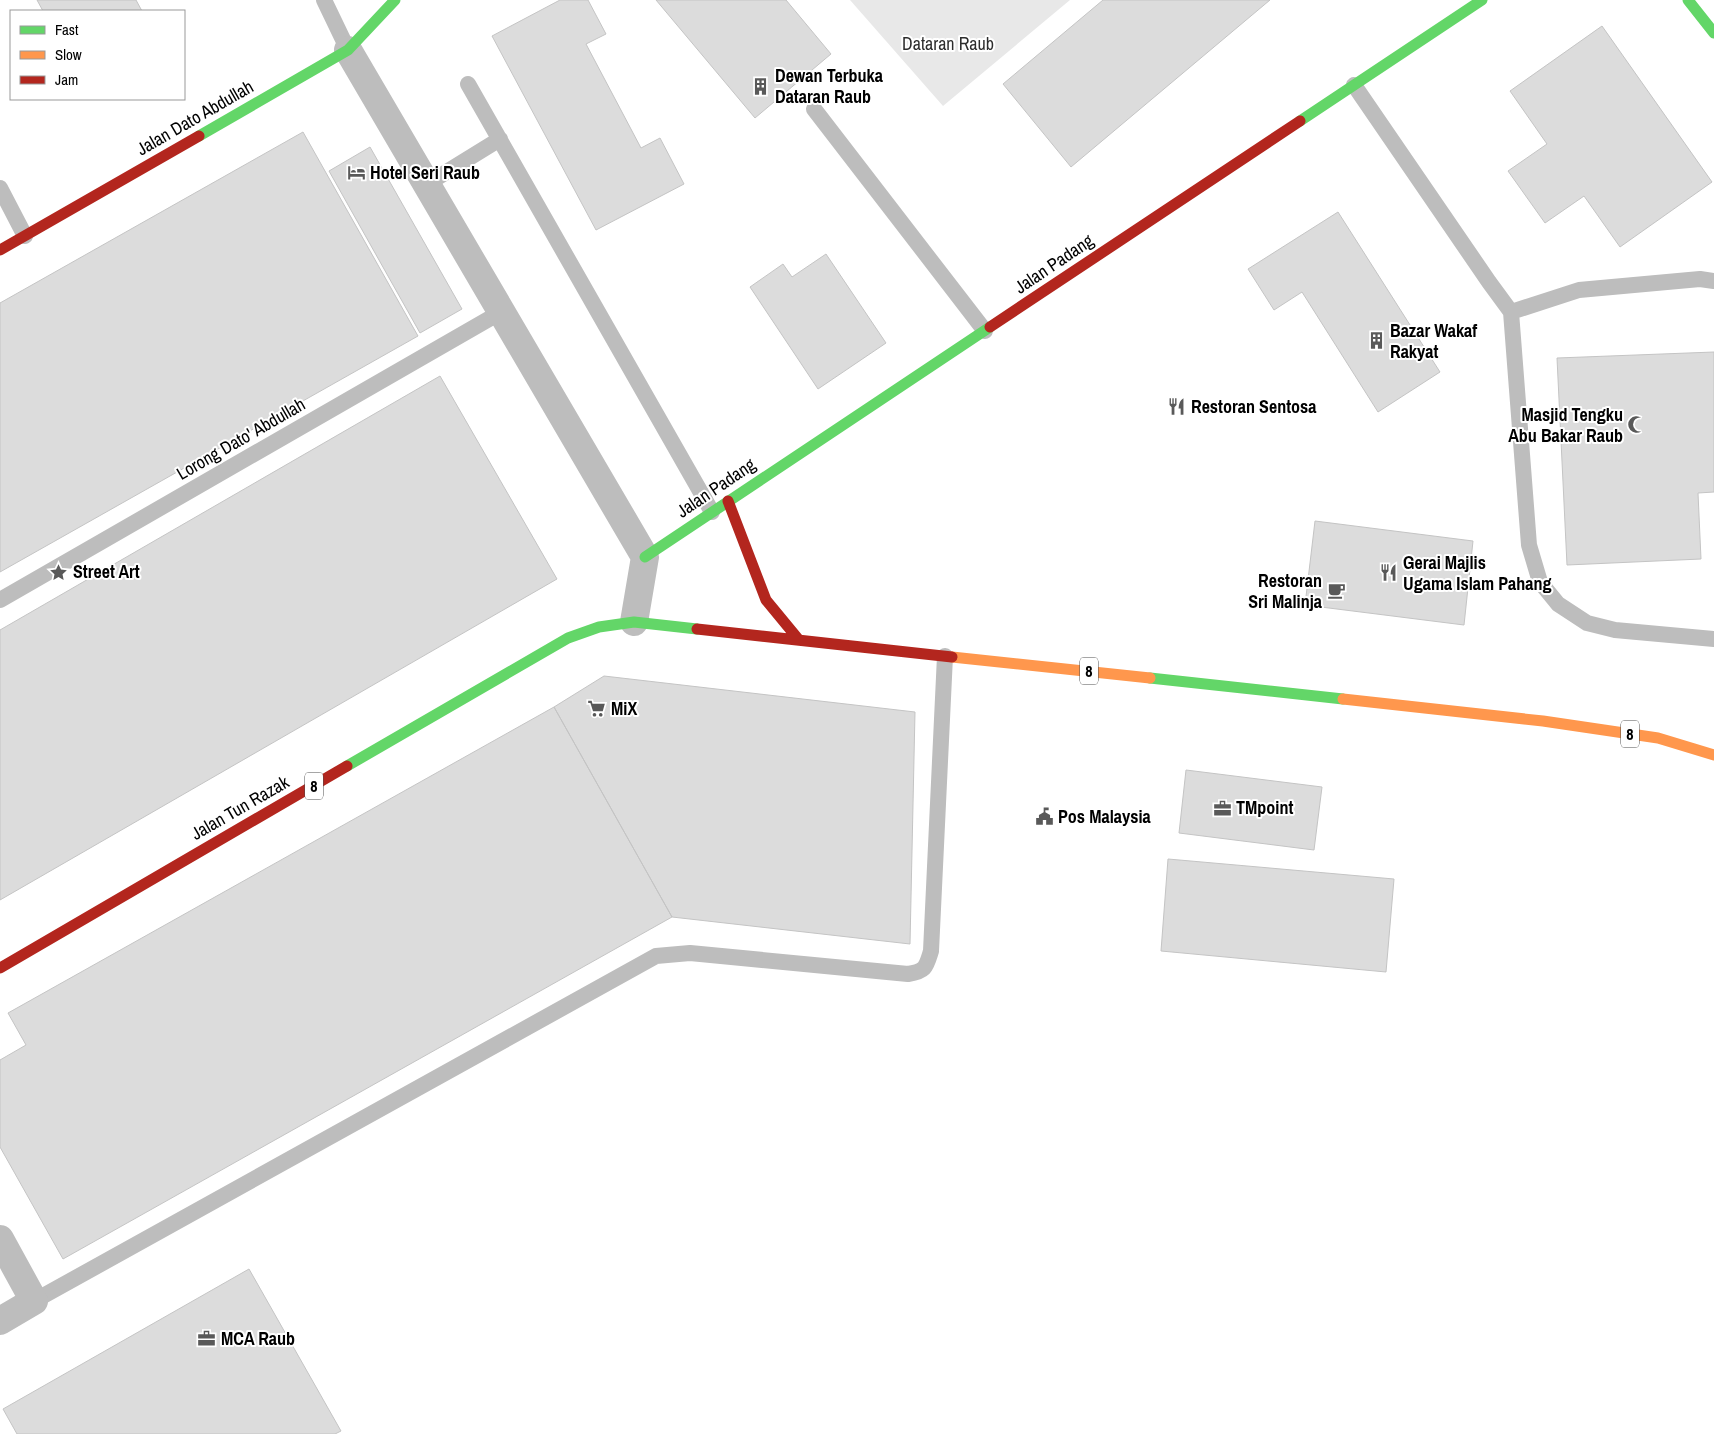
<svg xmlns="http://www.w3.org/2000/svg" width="1714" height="1434" viewBox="0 0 1714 1434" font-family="'Archivo Narrow',sans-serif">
  <rect width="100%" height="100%" fill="#fff"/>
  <path fill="#e8e8e8" d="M850 0H1070L943 106Z"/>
  <path fill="#dcdcdc" stroke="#c4c4c4" d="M37 0H136L142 11H43Z
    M560 0H588L606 34 586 44 641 148 660 138 684 184 596 230 492 36Z
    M656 0H786L831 54 755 118Z
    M1103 0H1270L1071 167 1003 84Z
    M1602 26 1712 182 1620 247 1584 196 1545 223 1508 171 1547 144 1510 91Z
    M303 132 418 336 0 572V303Z
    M370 147 462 309 420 333 329 171Z
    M1338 212 1440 372 1378 412 1302 292 1274 310 1248 269Z
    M826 254 886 343 818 389 750 287 783 264 792 277Z
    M1714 352V492L1698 493 1701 559 1567 565 1557 358Z
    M440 376 557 579 0 900V630Z
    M1315 521 1473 541 1464 625 1305 605Z
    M604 676 915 712 910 944 672 917 554 707Z
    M554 707 672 917 63 1259 0 1147V1060L26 1045 8 1013Z
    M1186 770 1322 787 1314 850 1179 833Z
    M1168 859 1394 879 1386 972 1161 951Z
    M249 1269 341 1431 335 1434H17L3 1409Z"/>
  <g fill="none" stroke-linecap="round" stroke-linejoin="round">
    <path stroke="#bdbdbd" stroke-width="16" d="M324 0 348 50
      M468 84 712 512
      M1354 85 1489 282 1511 312 1579 290 1700 279 1714 281
      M814 109 985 331
      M427 184 500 139
      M0 188 25 236
      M1511 312 1529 545 1540 582 1558 604 1587 623 1615 630 1714 639
      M0 600 501 312
      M34 1301 656 956 690 953 908 974C926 971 926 967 931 951L945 656"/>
    <path stroke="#bdbdbd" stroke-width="28" d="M348 50 645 557 634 622
      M0 1239 34 1301 0 1321"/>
    <path stroke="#63d668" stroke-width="11" d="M1688 0 1714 33
      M1300 121 1482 0
      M199 136 348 50 395 0
      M645 557 990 327
      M1150 678 1343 699
      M347 766 568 638 599 627 634 622 697 629"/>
    <path stroke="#ff974d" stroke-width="11" d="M952 657 1150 678
      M1343 699 1543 721 1658 738 1714 755"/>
    <path stroke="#b3261e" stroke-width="11" d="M0 250 199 136
      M990 327 1300 121
      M728 501 766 600 799 640
      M697 629 952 657
      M0 968 347 766"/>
  </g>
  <defs>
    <symbol id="building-bare" viewBox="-9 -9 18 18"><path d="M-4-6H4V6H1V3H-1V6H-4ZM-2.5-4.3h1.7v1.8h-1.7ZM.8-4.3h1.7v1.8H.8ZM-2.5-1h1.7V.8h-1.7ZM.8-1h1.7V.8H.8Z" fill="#595959" stroke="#fff" stroke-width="2.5" paint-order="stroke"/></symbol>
    <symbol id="hotel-bare" viewBox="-9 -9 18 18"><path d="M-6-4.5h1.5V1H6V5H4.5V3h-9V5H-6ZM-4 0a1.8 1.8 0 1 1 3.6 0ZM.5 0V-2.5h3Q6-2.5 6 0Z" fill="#595959" stroke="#fff" stroke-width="2.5" paint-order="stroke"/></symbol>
    <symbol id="restaurant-bare" viewBox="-9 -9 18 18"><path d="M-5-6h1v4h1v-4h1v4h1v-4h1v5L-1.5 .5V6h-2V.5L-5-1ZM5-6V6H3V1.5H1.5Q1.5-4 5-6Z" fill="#595959" stroke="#fff" stroke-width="2.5" paint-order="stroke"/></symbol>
    <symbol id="mosque-bare" viewBox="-9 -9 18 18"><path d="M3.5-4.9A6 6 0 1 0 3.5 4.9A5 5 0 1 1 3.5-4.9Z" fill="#595959" stroke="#fff" stroke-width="2.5" paint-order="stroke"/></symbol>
    <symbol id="sight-bare" viewBox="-9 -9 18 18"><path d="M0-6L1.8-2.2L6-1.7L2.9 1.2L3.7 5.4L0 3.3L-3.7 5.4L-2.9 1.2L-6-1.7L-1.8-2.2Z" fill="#595959" stroke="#fff" stroke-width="2.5" paint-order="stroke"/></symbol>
    <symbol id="cafe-bare" viewBox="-9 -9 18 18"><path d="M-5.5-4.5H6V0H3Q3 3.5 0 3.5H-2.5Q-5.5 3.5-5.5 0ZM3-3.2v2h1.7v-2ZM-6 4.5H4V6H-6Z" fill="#595959" stroke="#fff" stroke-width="2.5" paint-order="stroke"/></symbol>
    <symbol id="supermarket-bare" viewBox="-9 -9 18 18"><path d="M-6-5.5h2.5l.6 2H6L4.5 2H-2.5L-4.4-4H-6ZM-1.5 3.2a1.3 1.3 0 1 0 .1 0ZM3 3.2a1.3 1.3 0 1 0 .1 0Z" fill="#595959" stroke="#fff" stroke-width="2.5" paint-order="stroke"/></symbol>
    <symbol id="office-bare" viewBox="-9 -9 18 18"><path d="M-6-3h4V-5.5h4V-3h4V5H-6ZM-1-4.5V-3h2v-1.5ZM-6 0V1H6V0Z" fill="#595959" stroke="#fff" stroke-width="2.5" paint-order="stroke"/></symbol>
    <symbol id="civic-bare" viewBox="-9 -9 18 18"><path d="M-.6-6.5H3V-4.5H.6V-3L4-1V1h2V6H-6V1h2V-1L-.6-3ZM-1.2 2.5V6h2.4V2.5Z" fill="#595959" stroke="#fff" stroke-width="2.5" paint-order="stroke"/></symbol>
  </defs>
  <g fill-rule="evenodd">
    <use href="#building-bare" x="748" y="74" width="25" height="25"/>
    <use href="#hotel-bare" x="344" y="160" width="25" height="25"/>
    <use href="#building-bare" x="1364" y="328" width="25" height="25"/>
    <use href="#restaurant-bare" x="1164" y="394" width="25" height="25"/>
    <use href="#mosque-bare" x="1624" y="412" width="25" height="25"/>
    <use href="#sight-bare" x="46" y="560" width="25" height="25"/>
    <use href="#restaurant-bare" x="1376" y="560" width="25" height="25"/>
    <use href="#cafe-bare" x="1324" y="578" width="25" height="25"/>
    <use href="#supermarket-bare" x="584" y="696" width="25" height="25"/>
    <use href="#office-bare" x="1210" y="796" width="25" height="25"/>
    <use href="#civic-bare" x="1032" y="804" width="25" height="25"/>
    <use href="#office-bare" x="194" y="1326" width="25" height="25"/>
  </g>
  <g text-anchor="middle" stroke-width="4" stroke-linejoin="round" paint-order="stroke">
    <g fill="#fff" stroke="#4c4c4c" stroke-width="1">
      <rect x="1080" y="657.5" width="18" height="27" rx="4"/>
      <rect x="1621" y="720.5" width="18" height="27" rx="4"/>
      <rect x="305" y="772.5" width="18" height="27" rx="4"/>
    </g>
    <g font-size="16" font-weight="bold" fill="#000">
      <text x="1089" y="677">8</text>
      <text x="1630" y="740">8</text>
      <text x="314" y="792">8</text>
    </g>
    <g font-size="18" fill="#2d2d2d" stroke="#fff">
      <text x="948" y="50">Dataran Raub</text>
    </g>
    <g font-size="18" font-weight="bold" fill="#000" stroke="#fff" text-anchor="start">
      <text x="775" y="82">Dewan Terbuka<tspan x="775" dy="21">Dataran Raub</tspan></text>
      <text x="370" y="179">Hotel Seri Raub</text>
      <text x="1390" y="337">Bazar Wakaf<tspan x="1390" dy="21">Rakyat</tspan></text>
      <text x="1191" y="413">Restoran Sentosa</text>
      <text x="1623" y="421" text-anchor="end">Masjid Tengku<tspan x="1623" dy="21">Abu Bakar Raub</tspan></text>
      <text x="1403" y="569">Gerai Majlis<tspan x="1403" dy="21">Ugama Islam Pahang</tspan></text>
      <text x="73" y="578">Street Art</text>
      <text x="1322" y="587" text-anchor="end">Restoran<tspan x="1322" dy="21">Sri Malinja</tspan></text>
      <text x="611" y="715">MiX</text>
      <text x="1236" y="814">TMpoint</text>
      <text x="1058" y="823">Pos Malaysia</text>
      <text x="221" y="1345">MCA Raub</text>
    </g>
    <g font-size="18" fill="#000" stroke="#fff">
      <text transform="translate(195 118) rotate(-30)" y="6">Jalan Dato Abdullah</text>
      <text transform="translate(1054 264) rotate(-34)" y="6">Jalan Padang</text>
      <text transform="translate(241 439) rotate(-30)" y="6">Lorong Dato' Abdullah</text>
      <text transform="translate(716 488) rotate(-34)" y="6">Jalan Padang</text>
      <text transform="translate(240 808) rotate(-30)" y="6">Jalan Tun Razak</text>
    </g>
  </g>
  <rect x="10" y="10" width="175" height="90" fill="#ffffff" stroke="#999999"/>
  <rect x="20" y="26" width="25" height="8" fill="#63d668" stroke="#999999"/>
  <text x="55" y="35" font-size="15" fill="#000000">Fast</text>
  <rect x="20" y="51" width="25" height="8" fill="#ff974d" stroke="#999999"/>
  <text x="55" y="60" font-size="15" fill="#000000">Slow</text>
  <rect x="20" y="76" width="25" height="8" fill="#b3261e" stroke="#999999"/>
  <text x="55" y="85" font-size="15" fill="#000000">Jam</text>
</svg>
